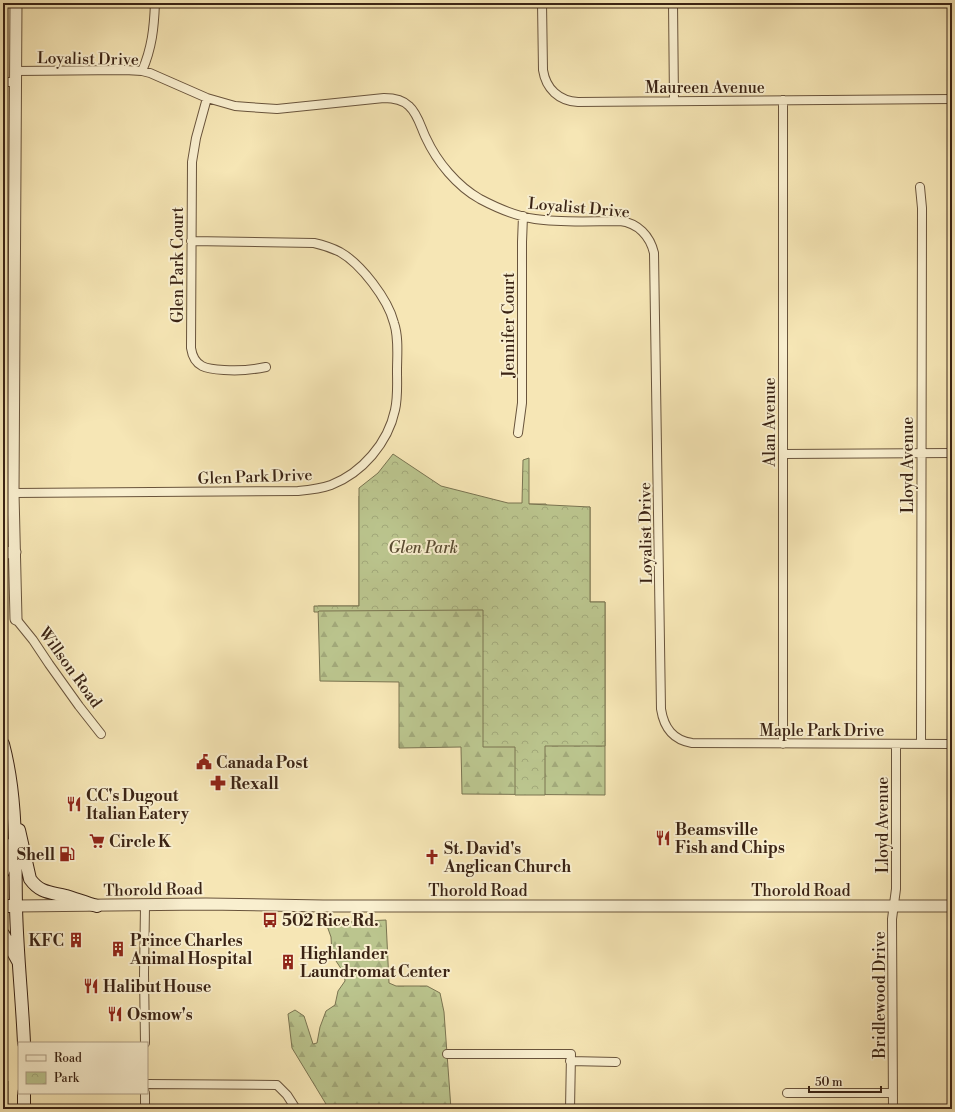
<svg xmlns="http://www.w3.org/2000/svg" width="955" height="1112" viewBox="0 0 955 1112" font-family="'Libre Bodoni',serif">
  <defs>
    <pattern id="grass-dots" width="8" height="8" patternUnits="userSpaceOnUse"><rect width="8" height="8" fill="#bbc58e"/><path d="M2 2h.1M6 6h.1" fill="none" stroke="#a2a97a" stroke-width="1.8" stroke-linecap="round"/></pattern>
    <pattern id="forest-firs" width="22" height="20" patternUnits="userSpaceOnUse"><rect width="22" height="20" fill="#bbc58e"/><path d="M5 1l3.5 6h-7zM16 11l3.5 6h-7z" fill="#a2a97a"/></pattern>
    <pattern id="park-crowns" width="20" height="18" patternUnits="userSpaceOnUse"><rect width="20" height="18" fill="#bbc58e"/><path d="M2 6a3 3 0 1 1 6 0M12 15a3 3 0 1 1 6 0" fill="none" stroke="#a2a97a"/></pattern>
  </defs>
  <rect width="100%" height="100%" fill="#f6e6b5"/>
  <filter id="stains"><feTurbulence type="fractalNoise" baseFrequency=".005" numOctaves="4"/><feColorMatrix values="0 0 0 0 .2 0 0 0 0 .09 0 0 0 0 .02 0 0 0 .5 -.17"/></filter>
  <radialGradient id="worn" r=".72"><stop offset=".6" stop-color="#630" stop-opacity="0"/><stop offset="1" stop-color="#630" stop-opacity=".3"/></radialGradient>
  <path fill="url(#grass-dots)" stroke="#7a7451" d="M3 1081H8V1109H3Z"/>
  <path fill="url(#forest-firs)" stroke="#7a7451" d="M379 480 485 512 529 504H546L551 513 590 507V602H605V795L462 794 461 747 399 748V682L320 681 318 606H359V496Z
    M386 920 389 983 396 986H427L440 993 444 1012 451 1109H329L292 1048 288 1014 295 1010 304 1016 313 1044 317 1043 320 1027 326 1011 335 1005 338 991 345 981 344 973 332 955 331 937 326 923Z"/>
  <path fill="url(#park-crowns)" stroke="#7a7451" d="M393 454 441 486 508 503H522L523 460 529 458V504L590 507V602H605V746H545V795H515V747H483V610L319 611 318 612H314V606H359V488L378 473Z"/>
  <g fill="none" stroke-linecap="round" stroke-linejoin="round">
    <defs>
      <path id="minor" d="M542 3 543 70C546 89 559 101 578 102L952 99
        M673 3 674 101
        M16 71 125 70 142 71 150 73 207 98 235 106 248 107 277 109 384 98C393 98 402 99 409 106 418 114 421 128 426 138 437 162 457 186 480 199 497 208 515 216 535 219 562 223 593 221 620 221 638 223 650 236 654 253L661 709C664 728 673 740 692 743L952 744
        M142 71C152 48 154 28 155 3
        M3 82H16
        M207 98 196 138 192 162 191 348C194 368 207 369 224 370 238 371 252 370 266 367
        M783 100V744
        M920 187 922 208 921 744
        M518 433 522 403V242L523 216
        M783 454 952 453
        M13 493 298 491C309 490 320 489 331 485 362 473 388 443 395 410 398 397 397 384 397 371 397 355 399 338 394 323 388 299 361 264 340 252 332 248 323 245 314 243L191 241
        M16 619 33 640 49 664 79 706 101 734
        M145 1043 144 974 145 906
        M447 1054H571L570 1109
        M570 1061 616 1062
        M147 1084 277 1085 287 1095 296 1109
        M145 1093V1109
        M787 1093H893
        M893 1109 892 919 896 889V744"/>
      <path id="tertiary" d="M3 553 15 552
        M16 619 13 493 16 3
        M16 906 206 904 323 906H952"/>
      <path id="secondary" d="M3 744C17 797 15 852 16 907 17 952 22 998 24 1043
        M19 830 30 879C40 893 50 892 66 896 76 899 86 903 97 906
        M3 872 9 853 10 845
        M3 906H16
        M3 934 18 961
        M24 1093V1109"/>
    </defs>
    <use href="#minor" stroke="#69543c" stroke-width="10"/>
    <use href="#tertiary" stroke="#69543c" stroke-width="13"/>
    <use href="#secondary" stroke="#3a2314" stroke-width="14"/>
    <use href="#minor" stroke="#f9efcf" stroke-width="8"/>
    <use href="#tertiary" stroke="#f9efcf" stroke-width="11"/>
    <use href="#secondary" stroke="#f9efcf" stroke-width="12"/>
  </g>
  <defs>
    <symbol id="civic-bare" viewBox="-9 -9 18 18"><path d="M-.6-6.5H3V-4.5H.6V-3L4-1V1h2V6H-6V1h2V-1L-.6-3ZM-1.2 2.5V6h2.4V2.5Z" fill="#8f2418" stroke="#f9efcf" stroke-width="2.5" paint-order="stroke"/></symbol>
    <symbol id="pharmacy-bare" viewBox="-9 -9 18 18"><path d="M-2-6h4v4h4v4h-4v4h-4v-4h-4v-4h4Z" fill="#8f2418" stroke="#f9efcf" stroke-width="2.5" paint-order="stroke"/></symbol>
    <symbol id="restaurant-bare" viewBox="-9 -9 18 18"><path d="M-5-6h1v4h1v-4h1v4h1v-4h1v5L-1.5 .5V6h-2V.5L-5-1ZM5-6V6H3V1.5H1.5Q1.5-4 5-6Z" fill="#8f2418" stroke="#f9efcf" stroke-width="2.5" paint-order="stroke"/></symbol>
    <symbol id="supermarket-bare" viewBox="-9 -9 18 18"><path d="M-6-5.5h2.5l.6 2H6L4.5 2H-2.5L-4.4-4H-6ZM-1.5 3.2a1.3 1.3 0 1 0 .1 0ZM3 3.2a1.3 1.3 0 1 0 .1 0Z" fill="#8f2418" stroke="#f9efcf" stroke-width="2.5" paint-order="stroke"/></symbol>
    <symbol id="fuel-bare" viewBox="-9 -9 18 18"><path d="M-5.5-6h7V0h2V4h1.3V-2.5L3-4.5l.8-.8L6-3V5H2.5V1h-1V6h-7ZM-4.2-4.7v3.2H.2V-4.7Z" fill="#8f2418" stroke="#f9efcf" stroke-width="2.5" paint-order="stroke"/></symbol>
    <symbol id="church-bare" viewBox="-9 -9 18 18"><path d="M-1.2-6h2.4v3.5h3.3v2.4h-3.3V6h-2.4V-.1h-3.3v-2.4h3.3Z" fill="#8f2418" stroke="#f9efcf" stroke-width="2.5" paint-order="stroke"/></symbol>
    <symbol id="bus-bare" viewBox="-9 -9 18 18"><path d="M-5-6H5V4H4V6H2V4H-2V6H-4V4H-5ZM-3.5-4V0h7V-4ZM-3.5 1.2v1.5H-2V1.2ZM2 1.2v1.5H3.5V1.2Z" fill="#8f2418" stroke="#f9efcf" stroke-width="2.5" paint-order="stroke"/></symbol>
    <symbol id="building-bare" viewBox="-9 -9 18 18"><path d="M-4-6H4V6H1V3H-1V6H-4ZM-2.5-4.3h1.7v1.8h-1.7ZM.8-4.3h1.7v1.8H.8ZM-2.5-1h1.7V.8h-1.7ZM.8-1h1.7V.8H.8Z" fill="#8f2418" stroke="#f9efcf" stroke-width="2.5" paint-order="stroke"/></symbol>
  </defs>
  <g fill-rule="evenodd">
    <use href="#civic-bare" x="193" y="751" width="22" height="22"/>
    <use href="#pharmacy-bare" x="207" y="772" width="22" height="22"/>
    <use href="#restaurant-bare" x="63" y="793" width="22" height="22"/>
    <use href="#restaurant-bare" x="652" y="827" width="22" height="22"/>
    <use href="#supermarket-bare" x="86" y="830" width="22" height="22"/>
    <use href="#fuel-bare" x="56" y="843" width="22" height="22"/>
    <use href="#church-bare" x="421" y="846" width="22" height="22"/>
    <use href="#bus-bare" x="259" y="909" width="22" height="22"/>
    <use href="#building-bare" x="65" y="929" width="22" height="22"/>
    <use href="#building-bare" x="107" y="938" width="22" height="22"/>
    <use href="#building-bare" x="277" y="951" width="22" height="22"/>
    <use href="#restaurant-bare" x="80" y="975" width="22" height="22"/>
    <use href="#restaurant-bare" x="104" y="1003" width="22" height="22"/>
  </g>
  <g text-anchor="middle" stroke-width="4" stroke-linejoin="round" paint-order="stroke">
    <g font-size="16" fill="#3a2314" stroke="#f9efcf">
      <text transform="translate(88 58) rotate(1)" y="6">Loyalist Drive</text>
      <text x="705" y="93">Maureen Avenue</text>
      <text transform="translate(579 207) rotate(5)" y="6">Loyalist Drive</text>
      <text transform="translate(177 265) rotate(-90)" y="6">Glen Park Court</text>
      <text transform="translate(508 325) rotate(-90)" y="6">Jennifer Court</text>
      <text transform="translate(769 422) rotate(-90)" y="6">Alan Avenue</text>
      <text transform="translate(907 465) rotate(-90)" y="6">Lloyd Avenue</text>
      <text transform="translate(255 476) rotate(-2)" y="6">Glen Park Drive</text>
      <text transform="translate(645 533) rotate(-91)" y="6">Loyalist Drive</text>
      <text transform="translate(71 667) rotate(54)" y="6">Willson Road</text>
      <text x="822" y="736">Maple Park Drive</text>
      <text transform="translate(882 825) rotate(-90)" y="6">Lloyd Avenue</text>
      <text transform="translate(153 889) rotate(-1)" y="6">Thorold Road</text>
      <text x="478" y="896">Thorold Road</text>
      <text x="801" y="896">Thorold Road</text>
      <text transform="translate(879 995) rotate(-90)" y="6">Bridlewood Drive</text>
    </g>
    <g font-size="16" font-style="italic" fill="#5a4c32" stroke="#f9efcf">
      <text x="423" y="553">Glen Park</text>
    </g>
    <g font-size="16" font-weight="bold" fill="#3a2314" stroke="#f9efcf" text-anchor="start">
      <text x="216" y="768">Canada Post</text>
      <text x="230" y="789">Rexall</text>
      <text x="86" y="801">CC's Dugout<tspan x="86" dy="18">Italian Eatery</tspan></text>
      <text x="675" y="835">Beamsville<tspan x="675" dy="18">Fish and Chips</tspan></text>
      <text x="109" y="847">Circle K</text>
      <text x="444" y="854">St. David's<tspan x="444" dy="18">Anglican Church</tspan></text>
      <text x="55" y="860" text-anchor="end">Shell</text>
      <text x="282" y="926">502 Rice Rd.</text>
      <text x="64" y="946" text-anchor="end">KFC</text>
      <text x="130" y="946">Prince Charles<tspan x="130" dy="18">Animal Hospital</tspan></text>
      <text x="300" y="959">Highlander<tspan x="300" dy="18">Laundromat Center</tspan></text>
      <text x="103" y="992">Halibut House</text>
      <text x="127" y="1020">Osmow's</text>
    </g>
  </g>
  <rect width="955" height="1112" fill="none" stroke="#f6e6b5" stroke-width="16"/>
  <rect x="4" y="4" width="947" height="1104" fill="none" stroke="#3a2314" stroke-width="2"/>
  <rect x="8" y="8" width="939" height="1096" fill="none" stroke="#3a2314"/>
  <rect x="18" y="1042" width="130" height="52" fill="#f9efcf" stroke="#ad9d84"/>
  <rect x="26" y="1055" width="20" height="6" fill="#f9efcf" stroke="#ad9d84"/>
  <text x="54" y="1062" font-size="12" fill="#3a2314">Road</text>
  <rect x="26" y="1072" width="20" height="12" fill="url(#park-crowns)" stroke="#ad9d84"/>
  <text x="54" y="1082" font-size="12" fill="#3a2314">Park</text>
  <path d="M809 1086v6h72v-6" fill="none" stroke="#3a2314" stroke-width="2"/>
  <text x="815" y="1086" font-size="12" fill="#3a2314" stroke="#f9efcf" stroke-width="3" paint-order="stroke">50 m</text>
  <rect width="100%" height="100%" filter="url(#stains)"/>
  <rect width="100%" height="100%" fill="url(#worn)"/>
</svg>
